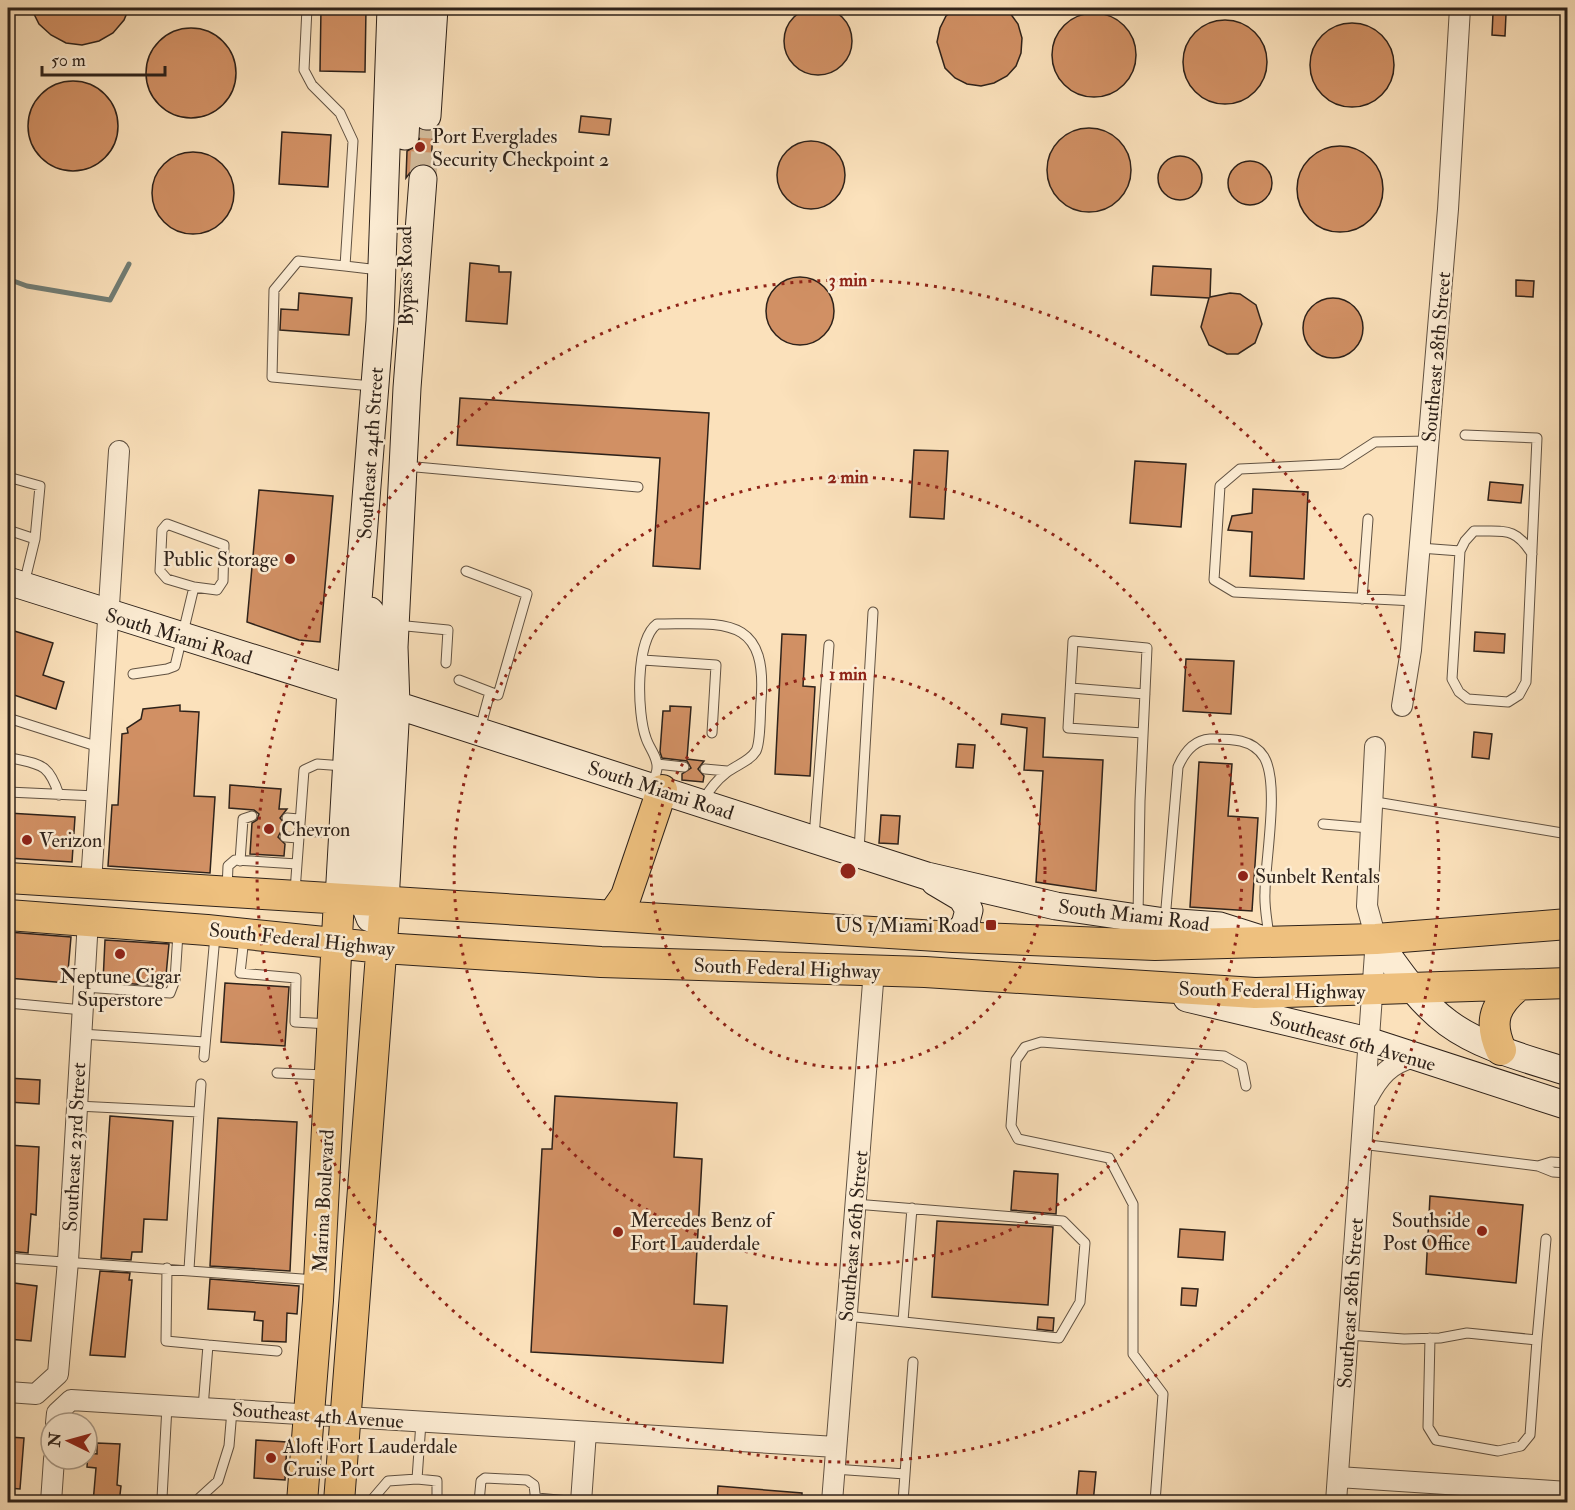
<svg xmlns="http://www.w3.org/2000/svg" width="1575" height="1510" viewBox="0 0 1575 1510" font-family="'IM FELL Double Pica',serif">
  <rect width="100%" height="100%" fill="#fbe1bb"/>
  <filter id="stains"><feTurbulence type="fractalNoise" baseFrequency=".00333" numOctaves="4"/><feColorMatrix values="0 0 0 0 .2 0 0 0 0 .09 0 0 0 0 .02 0 0 0 .5 -.17"/></filter>
  <radialGradient id="worn" r=".72"><stop offset=".6" stop-color="#630" stop-opacity="0"/><stop offset="1" stop-color="#630" stop-opacity=".3"/></radialGradient>
  <g fill="none" stroke-linecap="round" stroke-linejoin="round">
    <path stroke="#727e76" stroke-width="5" d="M8 279 27 286 110 300 129 264"/>
  </g>
  <path fill="#d19064" stroke="#2e221a" stroke-width="1.5" d="M784 41a34 34 0 1 1 68 0a34 34 0 1 1-68 0Z
    M31 8H129L124 20 113 33 99 41 82 45 66 43 51 35 39 24Z
    M321 8H366L365 72 320 71Z
    M956 8H1002L1010 13 1018 24 1022 38 1021 53 1016 66 1007 76 994 83 981 86 967 84 955 78 945 68 937 42 940 28 946 16Z
    M1052 55a42 42 0 1 1 84 0a42 42 0 1 1-84 0Z
    M1493 13 1506 14 1505 36 1492 35Z
    M1183 62a42 42 0 1 1 84 0a42 42 0 1 1-84 0Z
    M1310 65a42 42 0 1 1 84 0a42 42 0 1 1-84 0Z
    M146 73a45 45 0 1 1 90 0a45 45 0 1 1-90 0Z
    M28 126a45 45 0 1 1 90 0a45 45 0 1 1-90 0Z
    M581 116 611 119 609 135 579 132Z
    M1047 170a42 42 0 1 1 84 0a42 42 0 1 1-84 0Z
    M421 130H433L431 165H416L406 178 407 151 418 145Z
    M282 132 331 135 328 187 279 184Z
    M777 175a34 34 0 1 1 68 0a34 34 0 1 1-68 0Z
    M1297 189a43 43 0 1 1 86 0a43 43 0 1 1-86 0Z
    M152 193a41 41 0 1 1 82 0a41 41 0 1 1-82 0Z
    M1158 178a22 22 0 1 1 44 0a22 22 0 1 1-44 0Z
    M1228 183a22 22 0 1 1 44 0a22 22 0 1 1-44 0Z
    M470 263 499 266V272H511L507 324 466 321Z
    M1153 266 1211 269 1210 297 1230 293 1240 294 1256 305 1262 324 1255 343 1238 354H1227L1209 345 1201 327 1209 298 1151 295Z
    M766 311a34 34 0 1 1 68 0a34 34 0 1 1-68 0Z
    M1516 280 1534 281 1533 297 1516 296Z
    M299 293 352 298 349 335 280 330 281 309 298 310Z
    M1303 328a30 30 0 1 1 60 0a30 30 0 1 1-60 0Z
    M460 398 709 413 700 569 653 566 660 458 457 445Z
    M914 450 948 451 944 519 910 517Z
    M1135 461 1186 464 1181 527 1130 523Z
    M1490 482 1523 485 1521 503 1488 500Z
    M1253 489 1308 492 1304 579 1250 576 1252 532 1228 530 1232 516 1252 513Z
    M259 490 333 496 320 642 299 640 247 622Z
    M8 629 53 643 43 675 64 682 56 709 8 693Z
    M1475 632 1505 634 1504 653 1474 651Z
    M782 634 806 635 803 686 815 687 810 776 775 774Z
    M1186 659 1234 661 1231 714 1183 711Z
    M180 705V711L199 712 194 796 215 797 210 873 108 866 112 805H118L122 734 128 733 127 728 141 719 143 709Z
    M670 706 691 707 687 759 704 761 698 769 704 776 703 782 682 780V774L691 768 687 761 662 758 660 752 663 711H670Z
    M1002 714 1045 718 1043 757 1103 760 1096 891 1036 882 1043 771 1024 770 1027 728 1001 724Z
    M1474 732 1492 734 1489 759 1472 757Z
    M958 744 975 745 973 768 956 767Z
    M1199 762 1232 764 1228 816 1258 818 1252 911 1190 907Z
    M230 785 281 789 279 809H287L280 818 286 825V830L280 833 278 837 285 844 284 856 250 854 252 823 257 820 259 814 254 810 229 808Z
    M8 813 75 817 72 862 8 858Z
    M881 815 900 816 898 844 879 843Z
    M8 932 71 937 67 983 8 978Z
    M105 940 169 944 165 986 103 982Z
    M225 983 289 987 285 1046 221 1042Z
    M8 1078 40 1080 39 1104 8 1102Z
    M555 1096 677 1103 674 1157 702 1159 694 1304 727 1306 723 1363 531 1352 542 1149H552Z
    M110 1116 173 1121 167 1220 144 1219 142 1252H132L131 1260 101 1258Z
    M218 1118 297 1122 290 1271 210 1266Z
    M8 1145 39 1147 36 1215 31 1214 28 1253 8 1251Z
    M1014 1171 1058 1174 1056 1214 1011 1210Z
    M1430 1196 1523 1205 1516 1283 1426 1274Z
    M937 1221 1053 1227 1048 1305 932 1297Z
    M1180 1229 1225 1232 1223 1260 1178 1257Z
    M100 1271 130 1273 129 1280H132L125 1357 90 1355Z
    M210 1279 299 1286 297 1314 287 1313 286 1342 262 1341 263 1321 254 1320 255 1312 208 1309Z
    M14 1283 37 1286 31 1341 8 1339Z
    M1182 1288 1198 1289 1196 1306 1181 1305Z
    M1038 1317 1054 1318 1053 1331 1037 1329Z
    M8 1437 24 1438 20 1489 8 1488Z
    M256 1440 287 1442 285 1480 254 1478Z
    M97 1443 120 1444 117 1485 121 1486 119 1503H93L96 1468 87 1467 88 1453 97 1454Z
    M1079 1471 1096 1472 1093 1503H1076Z
    M718 1486 802 1493V1503H717Z"/>
  <g fill="none" stroke-linecap="round" stroke-linejoin="round">
    <path stroke="#d2bb9b" stroke-width="27" stroke-dasharray="27 14" stroke-linecap="butt" d="M423 179 427 116"/>
    <defs>
      <path id="lane" d="M307 8 304 70 312 85 340 113 353 141 345 266 379 270
        M345 266 298 261 274 290 272 377 361 385
        M1465 435 1537 438 1526 682 1519 695 1508 702 1468 699 1459 692 1452 679 1460 551 1465 541 1474 531C1504 532 1515 526 1532 554
        M405 466 638 487
        M8 477 40 486 35 539 24 584
        M8 530 35 539
        M1420 548 1460 551
        M466 571 527 594 498 695 490 692 480 729
        M1362 599 1368 519
        M1415 601 1234 592 1214 580 1220 486 1240 469 1341 464 1375 442 1429 441
        M396 625 448 630 446 663
        M643 660 716 665 712 733
        M133 674 167 669 175 666 194 587 167 579 160 571 162 530 167 524 224 545 223 581 217 590 194 587
        M459 680 490 692
        M1071 688 1145 694
        M8 718 99 747
        M8 757C39 765 48 761 59 795
        M657 764 684 767
        M705 769 727 771
        M651 785C653 780 657 774 657 768 658 757 649 748 646 738 637 714 635 640 657 624 723 624 768 614 761 701 760 712 761 742 756 751 749 762 736 765 726 773 717 780 709 790 703 801
        M8 792 96 796
        M1370 801 1568 834
        M287 818 299 819
        M1323 824 1369 828
        M299 831 341 833
        M285 837 298 838
        M814 837 829 645
        M859 851 873 612
        M240 861 243 819 252 816
        M227 889 228 866 235 860 297 864
        M295 891 304 770 317 764 344 766
        M1138 916 1140 801 1147 648 1073 641 1068 728 1143 733
        M1165 920 1178 767C1184 753 1194 740 1210 739 1229 739 1252 738 1264 757 1280 784 1265 860 1265 893 1264 908 1268 924 1269 938
        M244 938 240 973 296 978 295 1022 329 1024
        M84 987 170 993 175 980 178 933
        M8 1003 83 1010
        M81 1034 205 1042
        M204 1057 215 936
        M277 1073 325 1075
        M77 1106 199 1112 201 1084
        M1361 1144 1538 1166 1553 1172 1568 1173
        M1538 1166 1551 1162 1568 1163
        M8 1258 316 1280
        M167 1268 166 1341 208 1345
        M189 1269 199 1112
        M846 1316 1059 1338 1080 1302 1085 1243 1063 1221 855 1204
        M903 1321 912 1208
        M1348 1335 1404 1339 1440 1338 1467 1333 1537 1340 1530 1435 1521 1446 1498 1451 1436 1440 1428 1427 1430 1338
        M1537 1340 1546 1239
        M167 1406 162 1498 168 1502
        M203 1408 208 1345 277 1351
        M834 1469 905 1474 903 1502
        M905 1474 913 1362
        M417 1479 421 1422
        M537 1498 579 1502
        M195 1502 218 1481 229 1446 232 1410
        M370 1502 388 1481 417 1479 437 1481V1502
        M479 1502 481 1481 485 1478 527 1480 534 1485 536 1502
        M1155 1502 1163 1394 1133 1354V1204L1109 1158 1018 1139 1011 1126 1016 1060 1025 1047 1041 1042 1224 1056 1242 1066 1246 1086"/>
      <path id="street" d="M1402 706 1411 650 1448 209 1460 8
        M91 883 119 451
        M1367 1099C1379 1076 1390 1063 1415 1057
        M8 1392 36 1394 58 1374 68 1261 88 920
        M56 1423 57 1413 71 1400 836 1447
        M1338 1477 1568 1492
        M51 1502 54 1459
        M581 1502 586 1432
        M832 1502 874 970
        M1336 1502 1376 939 1367 906 1375 747"/>
      <path id="secondary" d="M427 116 434 8
        M405 136 412 8
        M8 581 351 689
        M370 611 374 662 363 900 370 918
        M396 705 927 876 1056 906 1165 922 1220 926 1261 939
        M935 882 962 898 969 910 965 925 953 937
        M339 899 351 689 380 321 391 8
        M385 902 396 705 394 647 407 388 423 179
        M1376 939C1397 968 1418 1001 1448 1023 1482 1048 1528 1059 1568 1072
        M1187 998 1368 1041 1568 1106"/>
      <path id="primary" d="M8 878 953 937 1155 945 1376 939 1568 924
        M8 915 207 930 383 948 601 962 925 972 1255 993 1568 983
        M613 915 626 896 662 790
        M1501 1050C1488 1021 1495 1004 1519 985
        M302 1502 318 1300 339 899
        M339 1502 385 902"/>
    </defs>
    <use href="#lane" stroke="#615242" stroke-width="11"/>
    <use href="#street" stroke="#615242" stroke-width="22"/>
    <use href="#secondary" stroke="#2e221a" stroke-width="29"/>
    <use href="#primary" stroke="#2e221a" stroke-width="32"/>
    <use href="#lane" stroke="#fcecd3" stroke-width="9"/>
    <use href="#street" stroke="#fcecd3" stroke-width="20"/>
    <use href="#secondary" stroke="#fcecd3" stroke-width="27"/>
    <use href="#primary" stroke="#eec07e" stroke-width="30"/>
  </g>
  <g fill="none" stroke="#8f2418" stroke-width="3" stroke-dasharray="3 6">
    <circle cx="848" cy="871" r="197"/>
    <circle cx="848" cy="871" r="394"/>
    <circle cx="848" cy="871" r="591"/>
  </g>
  <g fill="#8f2418" stroke="#fcecd3" stroke-width="2">
    <circle cx="420" cy="147" r="6"/>
    <circle cx="290" cy="559" r="6"/>
    <circle cx="269" cy="829" r="6"/>
    <circle cx="27" cy="840" r="6"/>
    <circle cx="1243" cy="876" r="6"/>
    <rect x="985" y="919" width="12" height="12" rx="3"/>
    <circle cx="120" cy="954" r="6"/>
    <circle cx="1482" cy="1231" r="6"/>
    <circle cx="618" cy="1232" r="6"/>
    <circle cx="271" cy="1458" r="6"/>
  </g>
  <g text-anchor="middle" stroke-width="5" stroke-linejoin="round" paint-order="stroke">
    <g font-size="20" fill="#2e221a" stroke="#fcecd3" text-anchor="start">
      <text x="432" y="143">Port Everglades<tspan x="432" dy="23">Security Checkpoint 2</tspan></text>
      <text x="278" y="566" text-anchor="end">Public Storage</text>
      <text x="281" y="836">Chevron</text>
      <text x="39" y="847">Verizon</text>
      <text x="1255" y="883">Sunbelt Rentals</text>
      <text x="979" y="932" text-anchor="end">US 1/Miami Road</text>
      <text x="120" y="983" text-anchor="middle">Neptune Cigar<tspan x="120" dy="23">Superstore</tspan></text>
      <text x="630" y="1227">Mercedes Benz of<tspan x="630" dy="23">Fort Lauderdale</tspan></text>
      <text x="1470" y="1227" text-anchor="end">Southside<tspan x="1470" dy="23">Post Office</tspan></text>
      <text x="283" y="1453">Aloft Fort Lauderdale<tspan x="283" dy="23">Cruise Port</tspan></text>
    </g>
    <g font-size="20" fill="#2e221a" stroke="#fcecd3">
      <text transform="translate(405 276) rotate(-91)" y="7">Bypass Road</text>
      <text transform="translate(1436 357) rotate(-85)" y="7">Southeast 28th Street</text>
      <text transform="translate(370 453) rotate(-86)" y="7">Southeast 24th Street</text>
      <text transform="translate(179 636) rotate(17)" y="7">South Miami Road</text>
      <text transform="translate(661 790) rotate(18)" y="7">South Miami Road</text>
      <text transform="translate(1134 915) rotate(7)" y="7">South Miami Road</text>
      <text transform="translate(302 939) rotate(6)" y="7">South Federal Highway</text>
      <text transform="translate(787 968) rotate(2)" y="7">South Federal Highway</text>
      <text transform="translate(1272 990) rotate(1)" y="7">South Federal Highway</text>
      <text transform="translate(1353 1041) rotate(16)" y="7">Southeast 6th Avenue</text>
      <text transform="translate(74 1147) rotate(-87)" y="7">Southeast 23rd Street</text>
      <text transform="translate(323 1201) rotate(-87)" y="7">Marina Boulevard</text>
      <text transform="translate(853 1236) rotate(-85)" y="7">Southeast 26th Street</text>
      <text transform="translate(1350 1303) rotate(-86)" y="7">Southeast 28th Street</text>
      <text transform="translate(318 1415) rotate(4)" y="7">Southeast 4th Avenue</text>
    </g>
  </g>
  <circle cx="848" cy="871" r="9" fill="#8f2418" stroke="#fcecd3" stroke-width="3"/>
  <g font-size="18" text-anchor="middle" font-weight="bold" fill="#8f2418" stroke="#fcecd3" stroke-width="5" stroke-linejoin="round" paint-order="stroke">
    <text x="848" y="286">3 min</text>
    <text x="848" y="483">2 min</text>
    <text x="848" y="680">1 min</text>
  </g>
  <rect width="1575" height="1510" fill="none" stroke="#fbe1bb" stroke-width="30"/>
  <rect x="9" y="9" width="1557" height="1492" fill="none" stroke="#2e221a" stroke-width="3"/>
  <rect x="15" y="15" width="1545" height="1480" fill="none" stroke="#2e221a" stroke-width="1.5"/>
  <g transform="translate(69 1441) rotate(275)"><circle r="28" fill="#fcecd3" stroke="#aa9b89" stroke-width="1.5"/>
  <path d="M0-4.5L10 22L0 15L-10 22Z" fill="#8f2418"/>
  <text y="-9" font-size="16" font-weight="bold" text-anchor="middle" fill="#2e221a">N</text>
  </g>
  <path d="M42 66v9h123v-9" fill="none" stroke="#2e221a" stroke-width="3"/>
  <text x="51" y="66" font-size="18" fill="#2e221a" stroke="#fcecd3" stroke-width="4.5" paint-order="stroke">50 m</text>
  <rect width="100%" height="100%" filter="url(#stains)"/>
  <rect width="100%" height="100%" fill="url(#worn)"/>
</svg>
